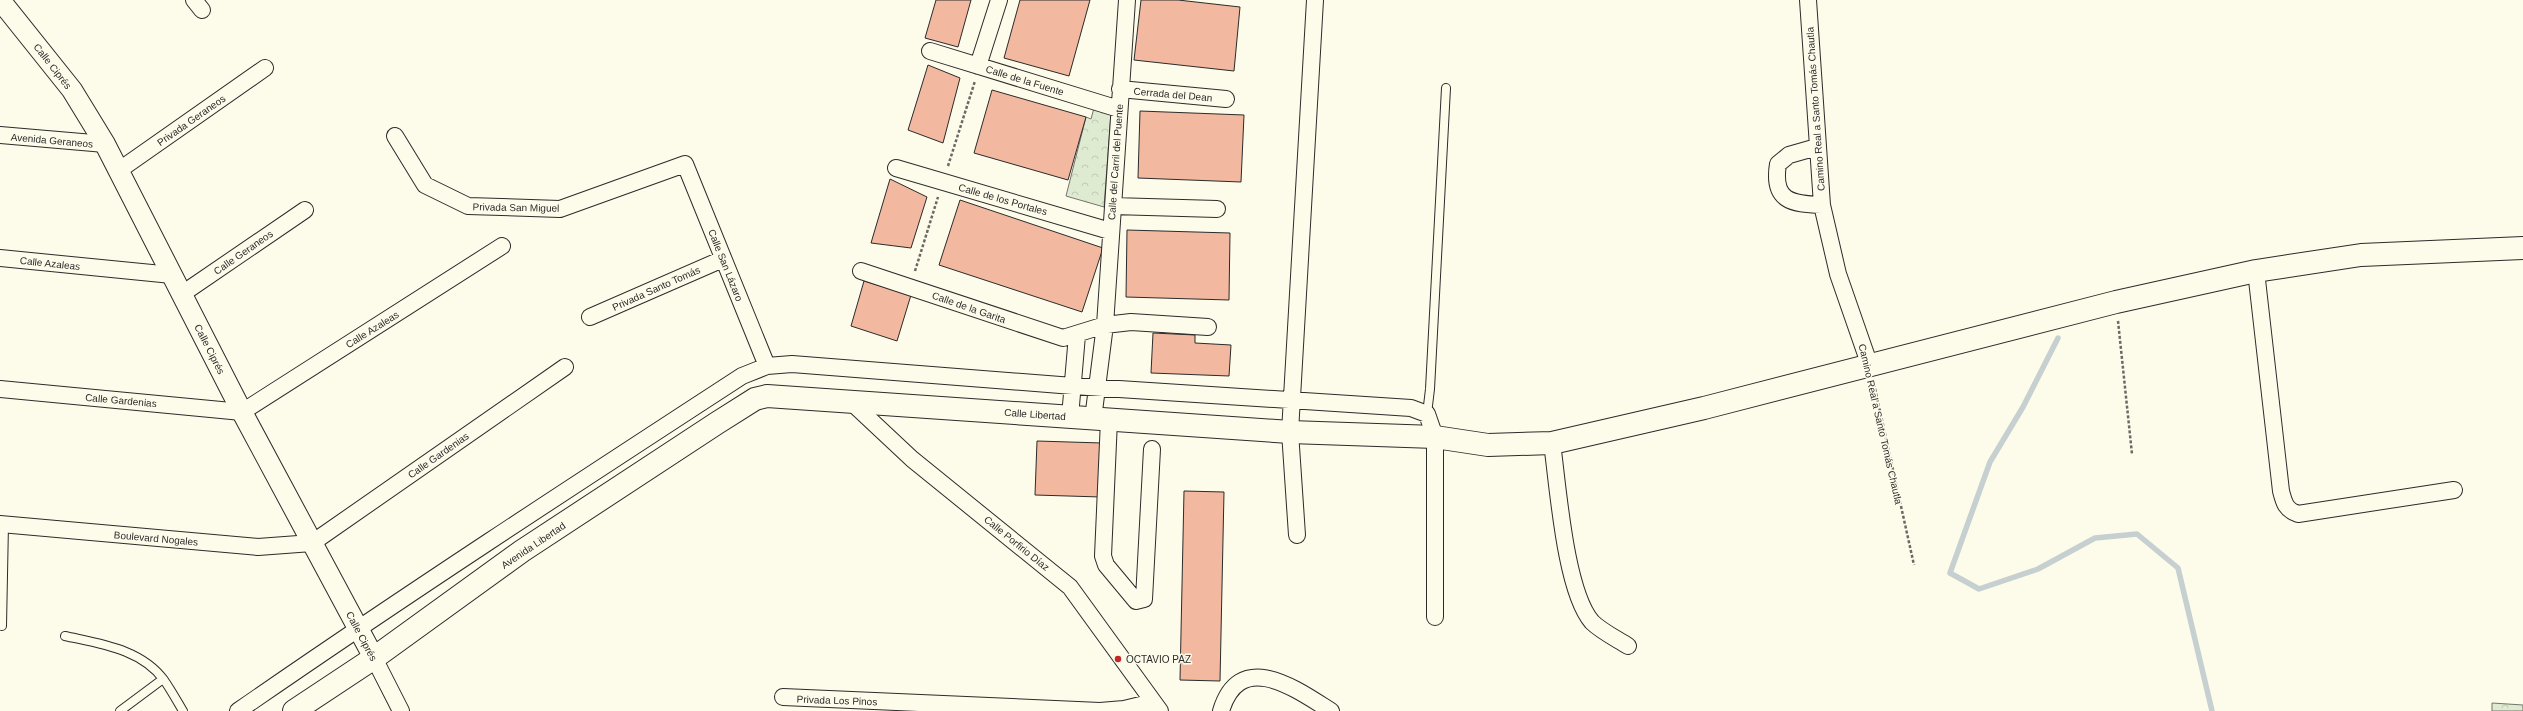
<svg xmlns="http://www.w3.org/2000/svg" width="2523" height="711" viewBox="0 0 2523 711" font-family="Arial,sans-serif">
  <defs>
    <pattern id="park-crowns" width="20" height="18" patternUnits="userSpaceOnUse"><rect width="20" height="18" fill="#deebd1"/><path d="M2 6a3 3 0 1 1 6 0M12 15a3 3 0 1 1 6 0" fill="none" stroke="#bfcab4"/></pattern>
  </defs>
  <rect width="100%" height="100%" fill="#fdfbea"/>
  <path fill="url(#park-crowns)" stroke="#74746e" d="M1094 108 1111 113 1104 207 1066 196 1086 117 1091 119Z
    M2492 703 2523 705V711H2492Z"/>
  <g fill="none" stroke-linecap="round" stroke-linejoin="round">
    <path stroke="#c7d0d0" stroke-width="5.5" d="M2058 338 2023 407 1990 462 1950 573 1979 589 2038 569 2095 538 2137 534 2178 568 2212 711"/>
  </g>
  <path fill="#f2b8a0" stroke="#2b2b2b" d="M936 0H971L958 47 925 38Z
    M1020 0H1090L1069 76 1004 58Z
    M1141 0H1178L1240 7 1234 71 1134 60Z
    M928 65 960 78 943 143 908 130Z
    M992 90 1086 117 1068 180 974 153Z
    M1140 111 1244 115 1241 182 1138 178Z
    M890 179 927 197 911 248 871 243Z
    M960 200 1103 248 1082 312 939 265Z
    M1127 230 1230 233 1229 300 1126 297Z
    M864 281 911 295 897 341 851 326Z
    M1153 333 1195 335V343L1231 345 1229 376 1151 373Z
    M1037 441 1102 443 1101 497 1035 495Z
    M1184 491 1224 492 1220 681 1180 680Z"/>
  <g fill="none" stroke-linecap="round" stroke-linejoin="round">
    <defs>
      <path id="service" d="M1427 414 1430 389 1446 88
        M2 626 4 524
        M65 636C101 644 141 649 164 680 171 690 177 701 183 711
        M120 711 163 679"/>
      <path id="minor" d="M194 0 202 10
        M1808 0 1822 205 1838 274 1870 366
        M930 51 1119 109
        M978 66 999 0
        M1120 89 1226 99
        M0 135 105 144
        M395 136 425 185 468 206 560 209 685 164 767 366
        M1817 147 1789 155 1778 164C1772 201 1791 204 1822 205
        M896 168 1110 231
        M118 171 265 68
        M1113 206 1217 209
        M0 258 172 275
        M861 271 1063 338 1105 325 1131 322 1208 327
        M2256 271 2281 491C2284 503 2286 510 2298 514L2454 490
        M182 294 305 210
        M590 317 723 259
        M0 389 242 412 502 246
        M849 400 912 459 1070 587 1160 711
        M1070 417 1077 335
        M1093 419 1105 325 1127 0
        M1109 420 1103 556 1106 565 1136 601 1144 599 1152 449
        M1552 443C1558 486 1565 591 1592 622 1601 631 1617 639 1628 646
        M0 524 258 547 312 543 565 367
        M1297 535 1290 432 1315 0
        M374 658 401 711
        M783 697 1100 711 1124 709 1153 702
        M238 711C404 596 573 486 742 376L767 366 792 364 1073 386 1411 408 1427 414 1435 437V617
        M1221 711C1240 648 1296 689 1331 711"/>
      <path id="tertiary" d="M0 0 72 90 105 144 242 412 374 658"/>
      <path id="secondary" d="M294 711 374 658 522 551 717 423 755 399 767 396 1290 432 1435 437 1488 445 1552 443 1704 408 2116 302 2256 271 2361 255 2523 248"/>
    </defs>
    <use href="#service" stroke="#2b2b2b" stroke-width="10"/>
    <use href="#minor" stroke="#2b2b2b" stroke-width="18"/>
    <use href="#tertiary" stroke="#2b2b2b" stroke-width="22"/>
    <use href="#secondary" stroke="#2b2b2b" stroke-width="24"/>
    <path stroke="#6a6964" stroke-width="2.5" stroke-dasharray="3 2" stroke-linecap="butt" d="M948 166 975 81
      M915 271 938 197
      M2118 321 2132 454
      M1874 384 1914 565"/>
    <use href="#service" stroke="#fdfbea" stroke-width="8"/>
    <use href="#minor" stroke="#fdfbea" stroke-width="16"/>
    <use href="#tertiary" stroke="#fdfbea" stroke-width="20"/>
    <use href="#secondary" stroke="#fdfbea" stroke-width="22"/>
  </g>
  <circle fill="#c62828" stroke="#fdfbea" stroke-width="1.5" cx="1118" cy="659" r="4"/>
  <g text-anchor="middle" stroke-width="3" stroke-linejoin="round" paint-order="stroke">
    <g font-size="10" fill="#2b2b2b" stroke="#fdfbea">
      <text transform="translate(53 66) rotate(52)" y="4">Calle Ciprés</text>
      <text transform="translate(1025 80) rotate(17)" y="4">Calle de la Fuente</text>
      <text transform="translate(1173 94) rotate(5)" y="4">Cerrada del Dean</text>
      <text transform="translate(1815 109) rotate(-94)" y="4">Camino Real a Santo Tomás Chautla</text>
      <text transform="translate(191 120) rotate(-35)" y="4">Privada Geraneos</text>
      <text transform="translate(52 140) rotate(5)" y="4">Avenida Geraneos</text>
      <text transform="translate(1115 162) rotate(-86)" y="4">Calle del Carril del Puente</text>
      <text transform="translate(1003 199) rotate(16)" y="4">Calle de los Portales</text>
      <text transform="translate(516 207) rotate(1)" y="4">Privada San Miguel</text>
      <text transform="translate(243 252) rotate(-35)" y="4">Calle Geraneos</text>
      <text transform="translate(50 263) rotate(6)" y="4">Calle Azaleas</text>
      <text transform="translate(726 265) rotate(68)" y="4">Calle San Lázaro</text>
      <text transform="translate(656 288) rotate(-24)" y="4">Privada Santo Tomás</text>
      <text transform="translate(969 307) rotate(19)" y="4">Calle de la Garita</text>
      <text transform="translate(372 329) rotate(-32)" y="4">Calle Azaleas</text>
      <text transform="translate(210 349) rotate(63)" y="4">Calle Ciprés</text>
      <text transform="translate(121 400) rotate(5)" y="4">Calle Gardenias</text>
      <text transform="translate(1035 414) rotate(4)" y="4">Calle Libertad</text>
      <text transform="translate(1881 424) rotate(77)" y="4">Camino Real a Santo Tomás Chautla</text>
      <text transform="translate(438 455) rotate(-35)" y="4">Calle Gardenias</text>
      <text transform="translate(156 538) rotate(5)" y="4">Boulevard Nogales</text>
      <text transform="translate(1017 543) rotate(39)" y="4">Calle Porfirio Díaz</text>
      <text transform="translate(533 545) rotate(-34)" y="4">Avenida Libertad</text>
      <text transform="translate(362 636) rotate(62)" y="4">Calle Ciprés</text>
      <text transform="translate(837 700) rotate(2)" y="4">Privada Los Pinos</text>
    </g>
    <g font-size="10" fill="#2b2b2b" stroke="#fdfbea" text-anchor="start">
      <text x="1126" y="663">OCTAVIO PAZ</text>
    </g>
  </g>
</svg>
